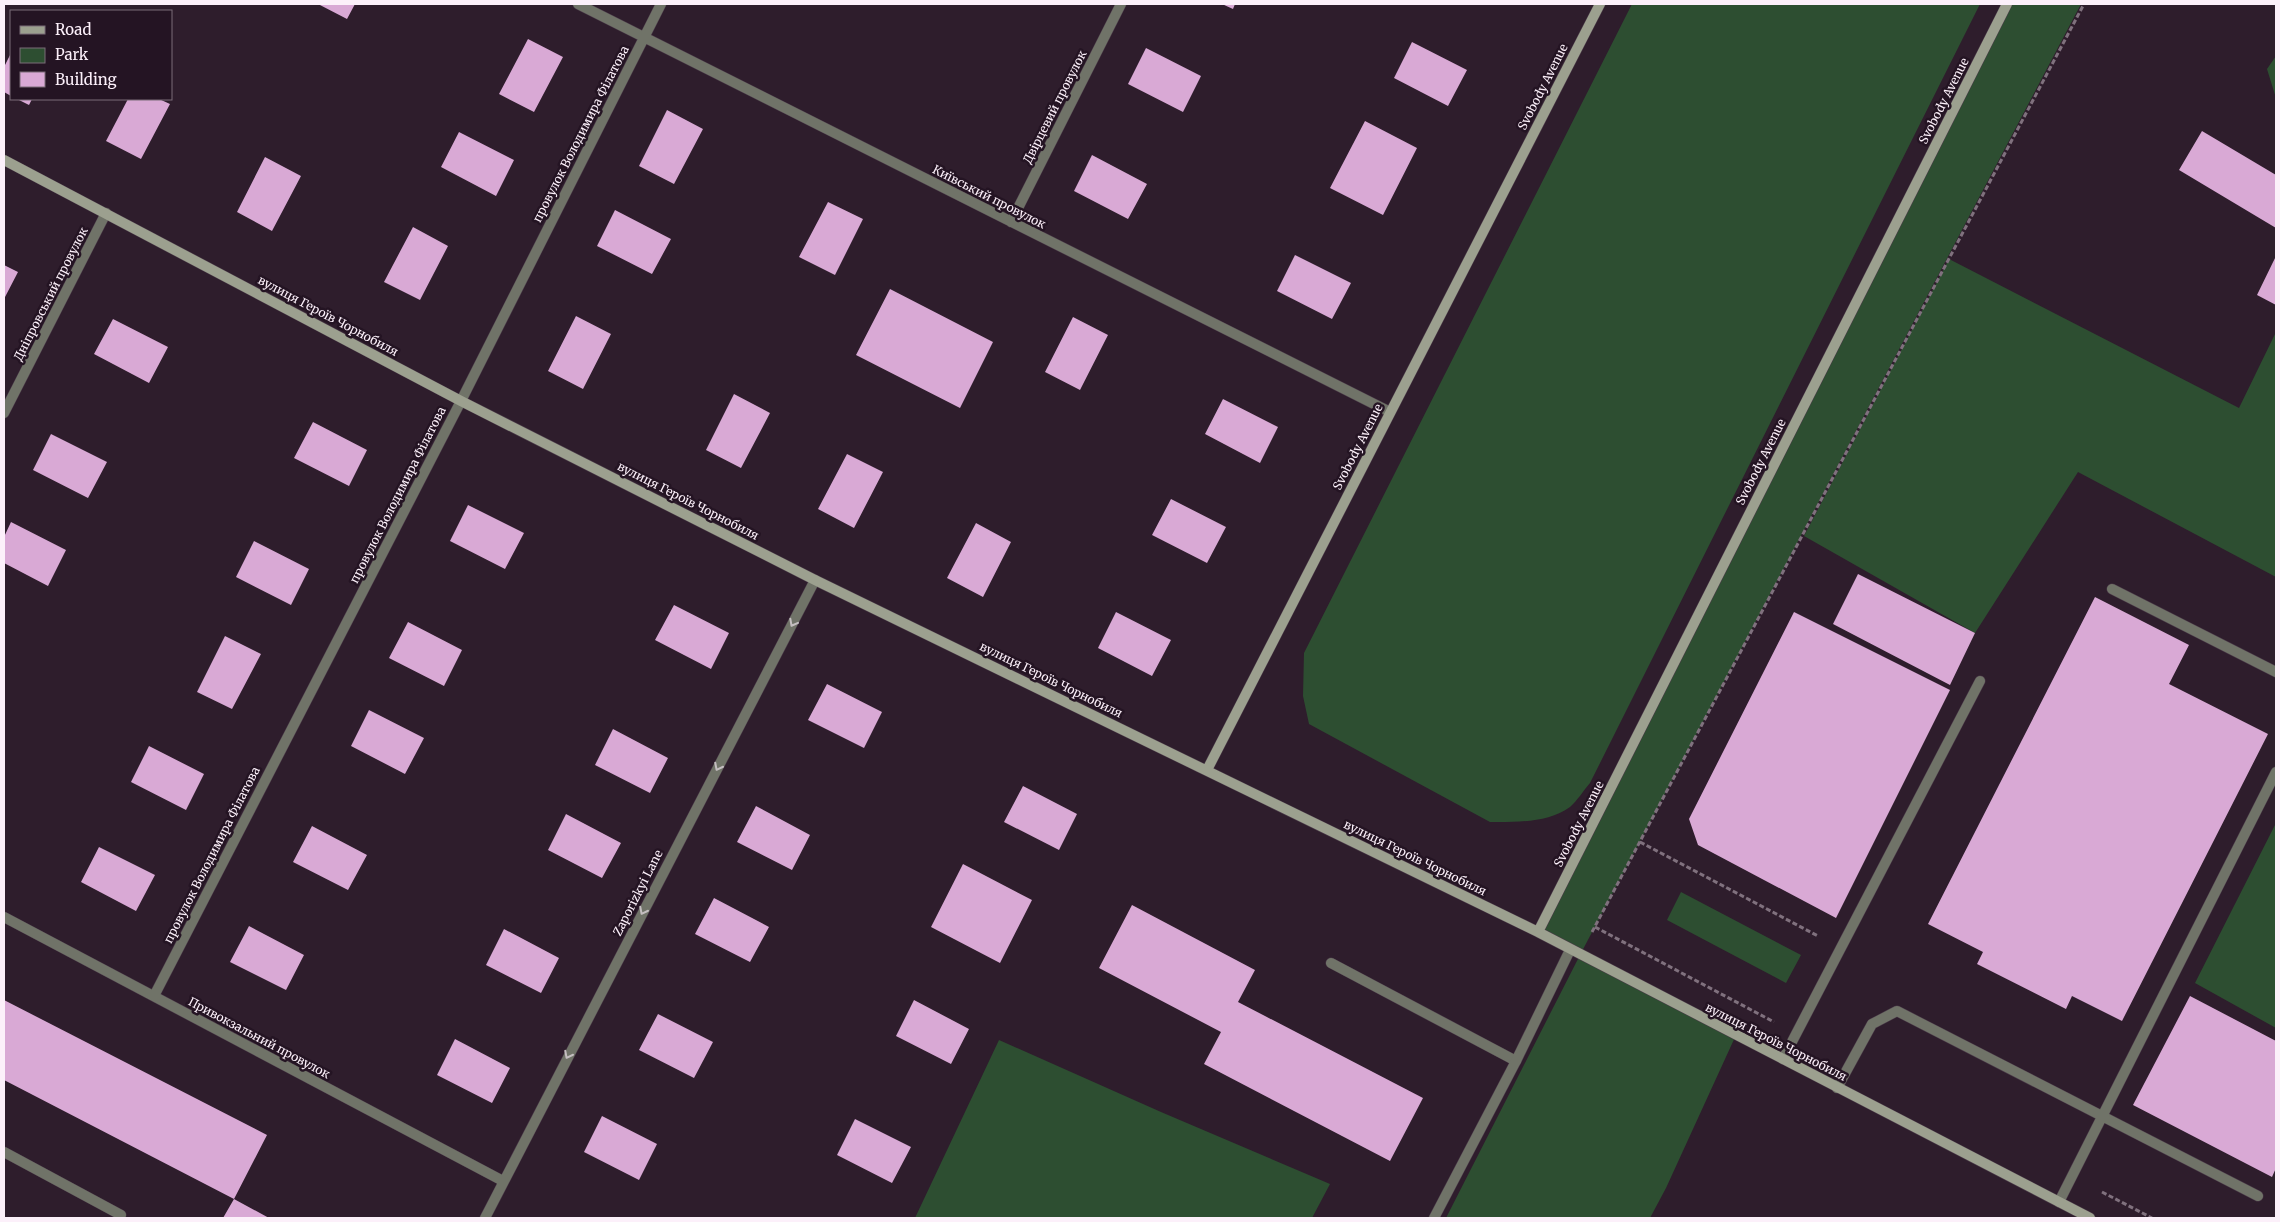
<svg xmlns="http://www.w3.org/2000/svg" width="2280" height="1222" viewBox="0 0 2280 1222" font-family="Merriweather,serif">
  <rect width="100%" height="100%" fill="#2e1d2c"/>
  <path fill="#2d4e31" d="M1632 4H1980L1590 783C1584 790 1577 801 1570 807 1548 823 1516 822 1490 822L1309 724 1303 696 1304 653Z
    M2011 4H2081L1580 955 1736 1035 1666 1188 1650 1218H1446L1580 955 1538 932Z
    M2276 56V98L2267 69Z
    M1949 259 2239 408 2276 332V577L2078 472 1975 633 1804 536Z
    M2276 823V1028L2195 983Z
    M1681 892 1801 955 1786 983 1667 920Z
    M999 1040 1161 1112 1330 1184 1312 1218H915Z"/>
  <path fill="#d9a9d5" d="M318 4H355L347 19Z
    M1222 4H1235L1233 9Z
    M528 39 563 57 534 112 499 94Z
    M1412 42 1467 70 1448 106 1394 78Z
    M1146 48 1201 76 1183 112 1128 84Z
    M11 53V96L4 92V67Z
    M17 99H32L29 105Z
    M128 99H159L170 104 141 159 106 141Z
    M667 110 703 129 674 184 639 166Z
    M1365 121 1417 148 1383 215 1330 188Z
    M2202 131 2276 175V228L2179 170Z
    M459 132 514 160 496 196 441 167Z
    M1092 155 1147 184 1128 219 1074 191Z
    M265 157 301 176 272 231 237 212Z
    M828 202 863 219 835 275 799 257Z
    M615 210 671 239 652 274 597 246Z
    M413 227 448 246 420 300 384 282Z
    M1295 255 1351 283 1332 319 1277 291Z
    M2276 256V305L2257 295Z
    M4 265 18 272 4 299Z
    M890 289 993 342 960 408 856 355Z
    M576 316 611 334 583 389 548 371Z
    M1073 317 1108 335 1080 390 1045 372Z
    M113 319 168 347 149 383 94 354Z
    M734 394 770 413 741 468 706 450Z
    M1223 399 1278 427 1260 463 1205 434Z
    M313 422 367 450 349 486 294 458Z
    M51 434 107 462 88 498 33 470Z
    M847 454 883 472 854 528 818 509Z
    M1171 499 1226 527 1207 563 1152 535Z
    M468 505 524 533 505 569 450 541Z
    M11 522 66 550 48 586 4 563V537Z
    M976 523 1011 542 983 597 947 578Z
    M254 541 309 569 291 605 236 577Z
    M1858 574 1975 633 1950 685 1833 624Z
    M2095 597 2189 645 2169 684 2268 734 2122 1021 2072 996 2066 1009 1977 964 1983 952 1928 924Z
    M674 605 729 633 711 669 655 640Z
    M1116 612 1171 640 1152 676 1098 648Z
    M1794 612 1950 690 1836 918 1698 845 1689 819Z
    M408 622 462 650 444 686 389 658Z
    M225 636 261 654 232 709 197 692Z
    M827 684 882 712 864 748 808 720Z
    M369 710 424 738 405 774 351 746Z
    M613 729 668 758 650 793 595 765Z
    M149 746 204 774 186 810 131 782Z
    M1023 786 1077 814 1059 850 1004 822Z
    M756 806 810 835 792 870 737 842Z
    M566 814 621 843 602 878 548 850Z
    M312 826 367 855 348 890 293 862Z
    M99 847 155 875 136 911 81 882Z
    M963 864 1032 900 1000 963 931 927Z
    M714 898 769 927 750 962 695 934Z
    M1132 905 1255 970 1238 1002 1423 1098 1390 1161 1204 1064 1221 1032 1099 968Z
    M249 926 304 955 286 990 230 962Z
    M504 929 559 958 541 993 486 965Z
    M2190 996 2276 1041V1168L2272 1177 2133 1105Z
    M4 1000 267 1135 234 1199 4 1080Z
    M914 1000 969 1029 951 1064 896 1036Z
    M658 1014 713 1042 694 1078 639 1050Z
    M455 1039 510 1068 492 1103 437 1075Z
    M602 1116 657 1144 639 1180 584 1152Z
    M855 1119 911 1147 892 1183 837 1155Z
    M234 1199 269 1218H223Z"/>
  <g fill="none" stroke-linecap="round" stroke-linejoin="round">
    <defs>
      <path id="lane" d="M2112 589 2276 672
        M1331 963 1516 1061
        M1783 1059 1980 681
        M1837 1088 1872 1024 1897 1011 2258 1196
        M4 1152 121 1215 119 1218
        M2059 1202 2276 772"/>
      <path id="street" d="M578 4 1390 412
        M1011 222 1121 4
        M4 413 106 213
        M4 917 503 1181
        M154 996 461 401 661 4
        M485 1218 815 580
        M1434 1218 1516 1061 1570 950"/>
      <path id="secondary" d="M4 160 461 401 815 580 1538 932 2090 1218
        M1207 770 1600 4
        M1538 932 2007 4"/>
    </defs>
    <use href="#lane" stroke="#4b3b49" stroke-width="11"/>
    <use href="#street" stroke="#4b3b49" stroke-width="11"/>
    <use href="#secondary" stroke="#4b3b49" stroke-width="11"/>
    <path stroke="#80717e" stroke-width="3" stroke-dasharray="5 2.5" stroke-linecap="butt" d="M1640 842 1818 936
      M1595 927 1774 1022
      M1592 932 2084 4
      M2102 1192 2152 1218"/>
    <use href="#lane" stroke="#707368" stroke-width="10"/>
    <use href="#street" stroke="#707368" stroke-width="10"/>
    <use href="#secondary" stroke="#9ca08f" stroke-width="10"/>
  </g>
  <defs><path id="oneway-chevron" d="M-2-3.5L2.5 0L-2 3.5" fill="none" stroke-width="1.6" stroke-linecap="round" stroke-linejoin="round" transform="scale(1.25)"/></defs>
  <g stroke="#c4bec0">
    <use href="#oneway-chevron" transform="translate(793 623) rotate(118)"/>
    <use href="#oneway-chevron" transform="translate(718 767) rotate(117)"/>
    <use href="#oneway-chevron" transform="translate(643 911) rotate(117)"/>
    <use href="#oneway-chevron" transform="translate(568 1055) rotate(117)"/>
  </g>
  <g text-anchor="middle" stroke-width="5" stroke-linejoin="round" paint-order="stroke">
    <g font-size="12" fill="#fcf0fa" stroke="#241423">
      <text transform="translate(1543 87) rotate(-63)" y="4">Svobody Avenue</text>
      <text transform="translate(1944 101) rotate(-63)" y="4">Svobody Avenue</text>
      <text transform="translate(1055 107) rotate(-63)" y="4">Двірцевий провулок</text>
      <text transform="translate(581 134) rotate(-63)" y="4">провулок Володимира Філатова</text>
      <text transform="translate(989 197) rotate(27)" y="4">Київський провулок</text>
      <text transform="translate(51 294) rotate(-63)" y="4">Дніпровський провулок</text>
      <text transform="translate(328 316) rotate(28)" y="4">вулиця Героїв Чорнобиля</text>
      <text transform="translate(1358 447) rotate(-63)" y="4">Svobody Avenue</text>
      <text transform="translate(1761 462) rotate(-63)" y="4">Svobody Avenue</text>
      <text transform="translate(398 495) rotate(-63)" y="4">провулок Володимира Філатова</text>
      <text transform="translate(688 501) rotate(27)" y="4">вулиця Героїв Чорнобиля</text>
      <text transform="translate(1051 680) rotate(26)" y="4">вулиця Героїв Чорнобиля</text>
      <text transform="translate(1579 824) rotate(-63)" y="4">Svobody Avenue</text>
      <text transform="translate(212 855) rotate(-63)" y="4">провулок Володимира Філатова</text>
      <text transform="translate(1415 858) rotate(26)" y="4">вулиця Героїв Чорнобиля</text>
      <text transform="translate(638 893) rotate(-63)" y="4">Zaporizkyi Lane</text>
      <text transform="translate(259 1038) rotate(28)" y="4">Привокзальний провулок</text>
      <text transform="translate(1776 1042) rotate(27)" y="4">вулиця Героїв Чорнобиля</text>
    </g>
  </g>
  <rect width="2280" height="1222" fill="none" stroke="#fcf0fa" stroke-width="10"/>
  <rect x="10" y="10" width="162" height="90" fill="#241423" stroke="#7a6c79"/>
  <rect x="20" y="26" width="25" height="8" fill="#9ca08f" stroke="#7a6c79"/>
  <text x="55" y="35" font-size="15" fill="#fcf0fa">Road</text>
  <rect x="20" y="48" width="25" height="15" fill="#2d4e31" stroke="#7a6c79"/>
  <text x="55" y="60" font-size="15" fill="#fcf0fa">Park</text>
  <rect x="20" y="72" width="25" height="15" fill="#d9a9d5" stroke="#7a6c79"/>
  <text x="55" y="85" font-size="15" fill="#fcf0fa">Building</text>
</svg>
